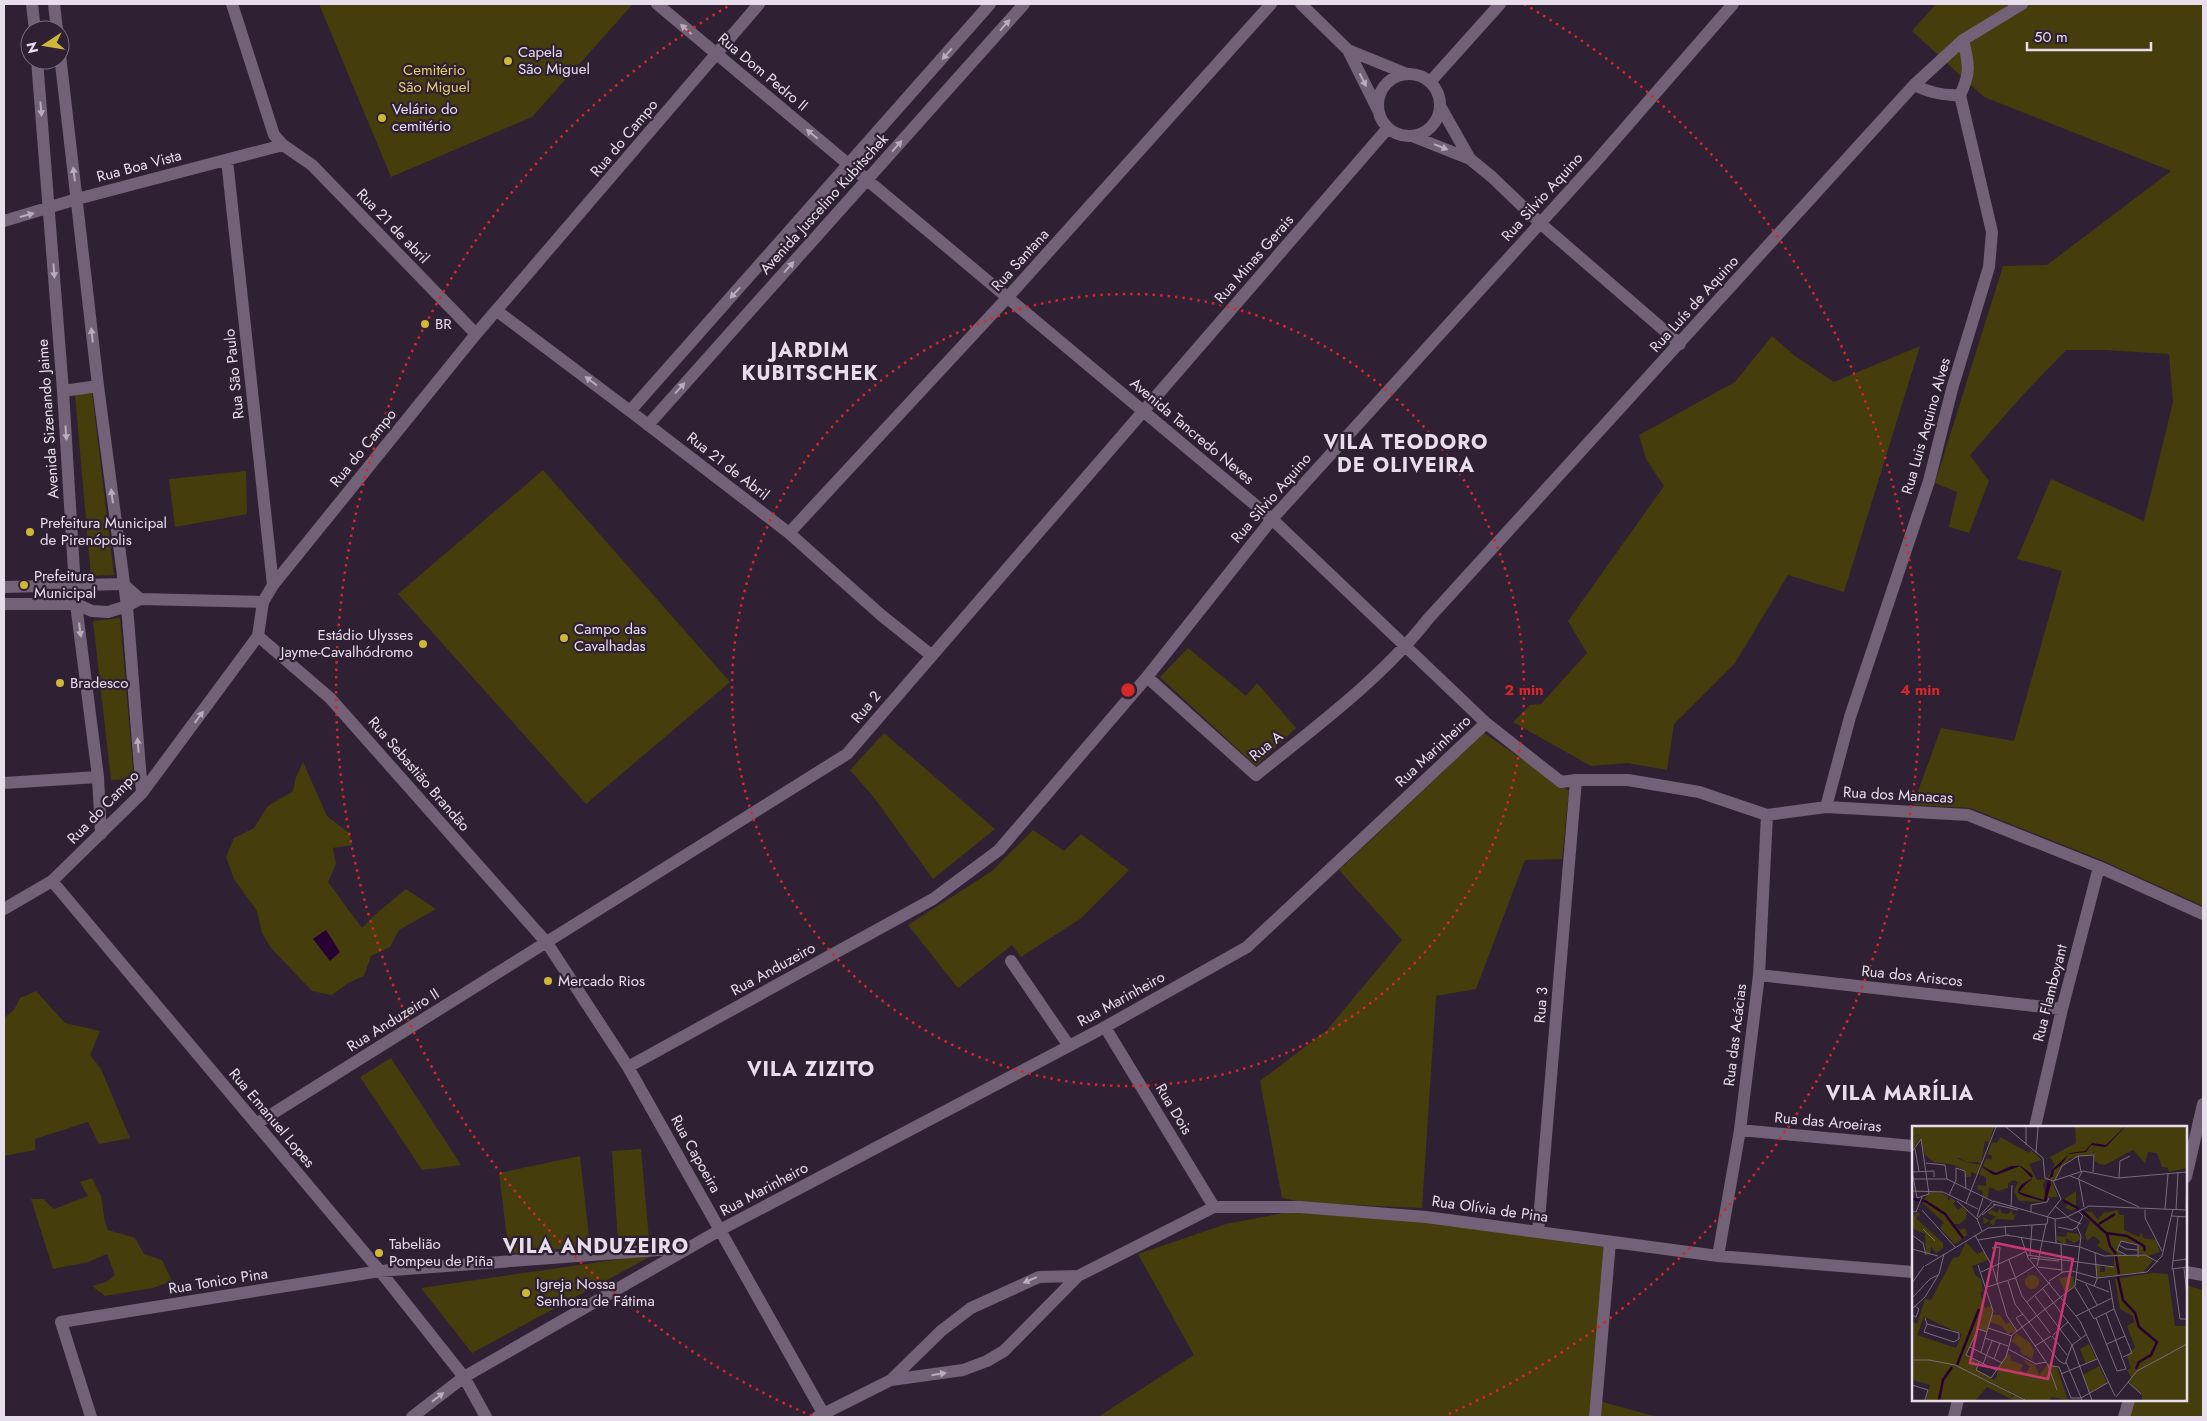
<svg xmlns="http://www.w3.org/2000/svg" width="2207" height="1421" viewBox="0 0 2207 1421" font-family="Jost,sans-serif">
  <rect width="100%" height="100%" fill="#2f2033"/>
  <path fill="#463d0c" d="M319 4H633L532 117 391 177Z
    M1936 4H2203V906L2101 860 1970 808 1913 805 1941 728 2014 741 2062 571 2017 559 2051 479 2144 521 2173 402 2169 354 2105 350H2066L2022 396 1970 455 1989 481 1969 533 1949 527 1957 492 1935 483 2003 266 2047 265 2171 171 1984 97 1912 31Z
    M1772 336 1795 356 1834 382 1920 346 1844 592 1788 575 1735 663 1674 724 1667 770 1628 763 1591 766 1513 722 1530 705 1541 704 1587 653 1568 621 1664 486 1646 459 1639 435 1735 382Z
    M92 392 114 575 91 576 75 395Z
    M543 470 730 682 586 804 398 594Z
    M246 471 247 514 175 527 169 479Z
    M120 618 134 779 111 780 93 621Z
    M1188 648 1246 696 1257 683 1296 728 1256 766 1160 677Z
    M884 733 995 829 933 879 872 795 850 770Z
    M1484 733 1569 791 1562 859 1525 860 1476 989 1436 996 1422 1208 1307 1203 1282 1198 1260 1081 1327 1030 1402 940 1339 870Z
    M303 762 327 816 349 833 352 845 333 848 336 864 328 882 362 928 378 912 406 889 436 909 399 930 390 947 371 956 364 976 348 983 332 995 312 991 271 948 262 933 257 911 234 879 226 857 234 838 254 828 268 806 293 791 296 777Z
    M1033 830 1064 851 1081 834 1129 870 1080 919 1021 957 1012 945 958 988 908 925 992 871Z
    M36 991 65 1023 100 1031 90 1055 101 1069 130 1138 99 1144 88 1122 35 1139V1150L4 1156V1018L14 1010 20 998Z
    M391 1058 461 1165 422 1170 360 1077Z
    M641 1149 649 1239 618 1243 612 1151Z
    M580 1156 590 1246 509 1254 499 1173Z
    M92 1178 101 1196 105 1222 108 1230 135 1238 144 1254 162 1260 172 1281 153 1288 105 1296 92 1286 106 1282 115 1275 107 1254 88 1262 53 1269 31 1199H43L54 1209 88 1196 80 1182Z
    M1299 1210 1359 1212 1609 1248 1592 1399 1657 1417H1098L1194 1355 1138 1254 1226 1224Z
    M655 1254 472 1353 421 1288Z
    M2186 1285 2203 1290V1417H2124L2129 1400H2186Z"/>
  <path fill="#280133" d="M326 930 340 952 330 961 313 939Z"/>
  <g fill="none" stroke-linecap="round" stroke-linejoin="round">
    <path stroke="#726177" stroke-width="12" d="M32 4 35 30
      M54 4 57 30
      M232 4 274 135 283 145 312 165 476 334
      M657 4 1272 519 1486 723 1561 782 1576 780H1628L1699 792 1767 815 1826 807 1968 815 2099 867 2203 914
      M1301 4 1348 50 1378 110
      M1348 50 1407 74
      M60 55 98 386 127 606 142 793
      M37 60 63 391 76 604 98 777 101 834
      M1378 105a31 31 0 1 1 62 0a31 31 0 1 1-62 0Z
      M1430 82 1500 4
      M1960 95C1971 73 1969 64 1963 40
      M1440 106 1470 159
      M1412 136 1470 159 1492 177 1540 223 1680 344
      M227 160 273 585
      M4 221 77 199 283 145
      M497 311 630 411 789 533 881 615 931 655
      M63 391 98 386
      M630 411 990 4
      M648 425 1024 4
      M789 533 1007 298 1271 4
      M258 636 330 698 547 943 628 1067 823 1413
      M1147 677 1256 775C1314 728 1382 678 1428 619L1914 85 1963 40 2022 4
      M4 783 98 777
      M1826 807 1850 717 1929 481 1952 389 1989 267 1992 232 1960 95C1943 96 1930 93 1914 85
      M52 881 380 1271 464 1377 486 1417
      M4 909 52 881 142 793 258 636 263 602
      M1011 961 1069 1046
      M1759 975 2062 1009
      M1105 1027 1214 1207
      M628 1067 933 899 999 850 1147 677 1272 519 1593 165 1733 4
      M256 1124 847 754 1388 128
      M2035 1127 2062 1009 2099 867
      M1740 1130 1913 1146
      M2186 1177 2203 1104
      M1538 1232 1576 780
      M1718 1256 1740 1130 1759 975 1767 815
      M2186 1272 2203 1275
      M891 1380 963 1370 987 1361 1004 1351 1078 1276 1214 1207H1300L1426 1217 1718 1256 1913 1272
      M91 1417 61 1322 380 1271 685 1248
      M412 1417 464 1377 720 1230 1105 1027 1247 947 1486 723
      M817 1417 891 1380 941 1331 971 1308 1039 1277 1078 1276
      M1595 1417 1610 1242
      M1954 1417 1958 1400
      M2124 1417 2129 1400"/>
    <path stroke="#726177" stroke-width="12" d="M4 587 123 584 140 599
      M4 604H76L92 611 108 612 127 606 140 599 263 602 273 585 476 334 759 4"/>
  </g>
  <defs><path id="oneway-solid" d="M-6-.8H1V-3.2L6.5 0L1 3.2V.8H-6Z" transform="scale(1.25)"/></defs>
  <g fill="#b9acbd">
    <use href="#oneway-solid" transform="translate(1005 25) rotate(-48)"/>
    <use href="#oneway-solid" transform="translate(686 29) rotate(-139)"/>
    <use href="#oneway-solid" transform="translate(947 54) rotate(131)"/>
    <use href="#oneway-solid" transform="translate(1363 80) rotate(63)"/>
    <use href="#oneway-solid" transform="translate(41 109) rotate(85)"/>
    <use href="#oneway-solid" transform="translate(812 134) rotate(-140)"/>
    <use href="#oneway-solid" transform="translate(897 146) rotate(-48)"/>
    <use href="#oneway-solid" transform="translate(1441 147) rotate(22)"/>
    <use href="#oneway-solid" transform="translate(74 174) rotate(-97)"/>
    <use href="#oneway-solid" transform="translate(27 215) rotate(-15)"/>
    <use href="#oneway-solid" transform="translate(789 267) rotate(-48)"/>
    <use href="#oneway-solid" transform="translate(54 271) rotate(86)"/>
    <use href="#oneway-solid" transform="translate(735 293) rotate(132)"/>
    <use href="#oneway-solid" transform="translate(92 335) rotate(-96)"/>
    <use href="#oneway-solid" transform="translate(591 381) rotate(-143)"/>
    <use href="#oneway-solid" transform="translate(680 388) rotate(-48)"/>
    <use href="#oneway-solid" transform="translate(66 433) rotate(86)"/>
    <use href="#oneway-solid" transform="translate(112 496) rotate(-97)"/>
    <use href="#oneway-solid" transform="translate(80 630) rotate(83)"/>
    <use href="#oneway-solid" transform="translate(199 717) rotate(-54)"/>
    <use href="#oneway-solid" transform="translate(138 745) rotate(-95)"/>
    <use href="#oneway-solid" transform="translate(1030 1280) rotate(157)"/>
    <use href="#oneway-solid" transform="translate(939 1374) rotate(-9)"/>
    <use href="#oneway-solid" transform="translate(438 1397) rotate(-38)"/>
  </g>
  <g fill="none" stroke="#d62828" stroke-width="2.5" stroke-dasharray="2.5 5">
    <circle cx="1128" cy="690" r="396"/>
    <path d="M812 1416A792 792 0 0 1 732 4M1524 4A792 792 0 0 1 1444 1416"/>
  </g>
  <g fill="#ceb837" stroke="#2f2033" stroke-width="2">
    <circle cx="508" cy="61" r="5"/>
    <circle cx="382" cy="118" r="5"/>
    <circle cx="425" cy="324" r="5"/>
    <circle cx="30" cy="532" r="5"/>
    <circle cx="24" cy="585" r="5"/>
    <circle cx="564" cy="638" r="5"/>
    <circle cx="423" cy="644" r="5"/>
    <circle cx="60" cy="683" r="5"/>
    <circle cx="548" cy="981" r="5"/>
    <circle cx="379" cy="1253" r="5"/>
    <circle cx="526" cy="1293" r="5"/>
  </g>
  <g text-anchor="middle" stroke-width="4.5" stroke-linejoin="round" paint-order="stroke">
    <g font-size="15" fill="#e8deeb" stroke="#2f2033" text-anchor="start">
      <text x="518" y="57">Capela<tspan x="518" dy="17">São Miguel</tspan></text>
      <text x="392" y="114">Velário do<tspan x="392" dy="17">cemitério</tspan></text>
      <text x="435" y="329">BR</text>
      <text x="40" y="528">Prefeitura Municipal<tspan x="40" dy="17">de Pirenópolis</tspan></text>
      <text x="34" y="581">Prefeitura<tspan x="34" dy="17">Municipal</tspan></text>
      <text x="574" y="634">Campo das<tspan x="574" dy="17">Cavalhadas</tspan></text>
      <text x="413" y="640" text-anchor="end">Estádio Ulysses<tspan x="413" dy="17">Jayme-Cavalhódromo</tspan></text>
      <text x="70" y="688">Bradesco</text>
      <text x="558" y="986">Mercado Rios</text>
      <text x="389" y="1249">Tabelião<tspan x="389" dy="17">Pompeu de Piña</tspan></text>
      <text x="536" y="1289">Igreja Nossa<tspan x="536" dy="17">Senhora de Fátima</tspan></text>
    </g>
    <g font-size="15" fill="#e1ce66" stroke="#2f2033">
      <text x="434" y="75">Cemitério<tspan x="434" dy="17">São Miguel</tspan></text>
    </g>
    <g font-size="15" fill="#e8deeb" stroke="#2f2033">
      <text transform="translate(763 72) rotate(40)" y="5">Rua Dom Pedro II</text>
      <text transform="translate(624 138) rotate(-50)" y="5">Rua do Campo</text>
      <text transform="translate(139 166) rotate(-15)" y="5">Rua Boa Vista</text>
      <text transform="translate(1542 197) rotate(-48)" y="5">Rua Silvio Aquino</text>
      <text transform="translate(824 204) rotate(-48)" y="5">Avenida Juscelino Kubitschek</text>
      <text transform="translate(393 226) rotate(46)" y="5">Rua 21 de abril</text>
      <text transform="translate(1254 259) rotate(-49)" y="5">Rua Minas Gerais</text>
      <text transform="translate(1020 260) rotate(-48)" y="5">Rua Santana</text>
      <text transform="translate(1694 304) rotate(-48)" y="5">Rua Luís de Aquino</text>
      <text transform="translate(234 374) rotate(-96)" y="5">Rua São Paulo</text>
      <text transform="translate(48 419) rotate(-94)" y="5">Avenida Sizenando Jaime</text>
      <text transform="translate(1926 426) rotate(-74)" y="5">Rua Luis Aquino Alves</text>
      <text transform="translate(1192 431) rotate(40)" y="5">Avenida Tancredo Neves</text>
      <text transform="translate(363 448) rotate(-51)" y="5">Rua do Campo</text>
      <text transform="translate(728 466) rotate(38)" y="5">Rua 21 de Abril</text>
      <text transform="translate(1271 498) rotate(-49)" y="5">Rua Silvio Aquino</text>
      <text transform="translate(866 707) rotate(-50)" y="5">Rua 2</text>
      <text transform="translate(1266 746) rotate(-39)" y="5">Rua A</text>
      <text transform="translate(1433 751) rotate(-43)" y="5">Rua Marinheiro</text>
      <text transform="translate(419 774) rotate(49)" y="5">Rua Sebastião Brandão</text>
      <text transform="translate(1898 795) rotate(3)" y="5">Rua dos Manacas</text>
      <text transform="translate(103 807) rotate(-46)" y="5">Rua do Campo</text>
      <text transform="translate(773 969) rotate(-29)" y="5">Rua Anduzeiro</text>
      <text transform="translate(1912 976) rotate(6)" y="5">Rua dos Ariscos</text>
      <text transform="translate(2050 993) rotate(-76)" y="5">Rua Flamboyant</text>
      <text transform="translate(1121 999) rotate(-29)" y="5">Rua Marinheiro</text>
      <text transform="translate(1541 1005) rotate(-85)" y="5">Rua 3</text>
      <text transform="translate(393 1020) rotate(-32)" y="5">Rua Anduzeiro II</text>
      <text transform="translate(1735 1035) rotate(-83)" y="5">Rua das Acácias</text>
      <text transform="translate(1174 1109) rotate(59)" y="5">Rua Dois</text>
      <text transform="translate(272 1118) rotate(50)" y="5">Rua Emanuel Lopes</text>
      <text transform="translate(1828 1122) rotate(5)" y="5">Rua das Aroeiras</text>
      <text transform="translate(696 1154) rotate(61)" y="5">Rua Capoeira</text>
      <text transform="translate(764 1189) rotate(-28)" y="5">Rua Marinheiro</text>
      <text transform="translate(1490 1209) rotate(8)" y="5">Rua Olívia de Pina</text>
      <text transform="translate(218 1281) rotate(-9)" y="5">Rua Tonico Pina</text>
    </g>
    <g font-size="20" font-weight="bold" letter-spacing="1" fill="#e8deeb" stroke="#2f2033">
      <text x="810" y="357">JARDIM<tspan x="810" dy="23">KUBITSCHEK</tspan></text>
      <text x="1406" y="449">VILA TEODORO<tspan x="1406" dy="23">DE OLIVEIRA</tspan></text>
      <text x="811" y="1076">VILA ZIZITO</text>
      <text x="1900" y="1100">VILA MARÍLIA</text>
      <text x="596" y="1253">VILA ANDUZEIRO</text>
    </g>
  </g>
  <g transform="translate(1912 1126)">
    <rect width="275" height="275" fill="#2f2033"/>
    <path d="M0 1H82L77 16 73 15 69 38 66 36H54L48 32H45L53 36 69 39 65 48 59 46V51H54V45L42 39 22 36 13 29 8 12 0 25 2 11 11 8 0 11ZM163 1H212L192 21 213 1H275V42L257 46 256 42 250 41 245 27 236 26 233 37 221 24 193 39 187 38 183 35 181 23V28L159 32 150 40 143 54H139L146 71H138L134 76 107 75 102 65 106 56 102 54 96 57V62L86 65 77 61 76 72 71 71 70 64H66L65 59 74 60V51L67 49 70 41 80 48 84 49 108 40 120 52 109 59 107 63 120 54V48L107 39 84 47 71 40 74 32 79 34 80 30 75 28 80 16 85 17 88 11 117 27 119 24 130 34 117 38 125 54 135 53 131 58 134 71 139 56V51L135 52 143 39 138 31 164 17ZM164 65V83L159 84 153 82 156 77 151 74ZM18 66 30 67 36 71V75L39 72 44 75 41 78 46 84 50 81 55 85 54 92 48 98H42L48 104 53 102 55 109 43 118 28 102 32 97 10 76ZM88 82 90 87 96 88 100 84 101 89 104 88 101 94 84 93 81 100 77 95 72 98 71 91 78 95 84 91 75 87 79 83 85 87ZM206 84 207 89H212V104L227 111 229 106 231 112 244 114 248 126 236 130 241 135 231 146 185 151 183 139 189 140 188 146H193V140L202 141V130L185 120 188 116 185 112 181 110 175 115 173 108 178 95 172 91V85L180 86 186 94 191 87ZM210 115 226 118V127L233 128 211 130 205 122ZM6 86 8 88 4 92 31 117V122L24 127 19 120 18 129 14 127 13 108 0 102V91ZM155 106 166 108 169 113 162 117 154 112V119L145 114V110L154 111ZM54 116 65 128 72 125 76 134 60 140 64 150 69 153 71 165 68 167 73 182 80 180 81 189H88L94 198 98 196 104 205 96 208 90 200 78 196 75 206 66 204 54 229 66 236 63 243 92 260 81 253 85 252V244L95 228 99 230 98 234 111 239 108 244 114 247 118 241 110 233 123 239 127 249 137 237 145 242 156 274 139 271 138 274H115L62 248 100 268 99 272 102 269 112 274H101L75 261 64 274H14L18 259 0 254V195L5 198 13 173 19 174 41 132 47 131ZM12 191 50 208 44 222 5 209ZM240 147 256 148 263 200H275V274H230V269L217 256 219 251 215 244 219 242 215 230 223 221 215 200 222 196 221 190 208 183 203 153ZM113 156a7 7 0 1 1 14 0a7 7 0 1 1-14 0ZM161 150 163 160 154 168 147 152ZM104 207 118 217 122 225 120 233 108 226 109 223 100 215ZM177 218 184 233 174 238 168 223ZM187 240 195 257 177 267 171 249Z" fill="#463d0c" fill-rule="evenodd"/>
    <path d="M213 1 195 20 192 21 179 19 174 26 157 28 148 40 142 44 141 50 137 53 139 58 134 76 112 70 106 67V64L109 59 120 52 108 40 84 49 80 48 70 41 84 47 99 40H109L121 50 107 66 132 74 135 58 140 44 158 27 173 25 180 17 194 19Z" fill="#280133"/>
    <path fill="none" stroke="#280133" stroke-width="2.5" d="M0 73 13 75 33 88 51 112M151 74 167 83M170 85 195 108 198 120 204 128M187 98 203 88M194 107 215 110 232 120 233 125M204 130 207 148M206 151 211 174 223 187 227 201 245 216 239 229 227 236 224 243M45 239 67 183M27 274 31 254 40 241"/>
    <path fill="none" stroke="#796c7d" stroke-width="1" d="M94 1 131 32 133 52 141 55M114 1V19M3 23 7 45M0 26 9 13M124 27 126 1M166 30 169 46M14 37 33 39 35 53M0 45 5 72 17 68 9 13M0 46 22 45V51M158 50 166 53 170 46M207 52 208 35 218 30M2 53H35L80 75M166 53 227 81M143 54 150 40 166 30 182 29 181 46M167 54 172 81M141 55 171 45 206 52 275 46 274 83M0 65 31 66 66 83M37 69 44 54V42L53 45 54 63M45 75 65 93M54 77 84 1M81 78 106 84M143 80 158 93 169 98M99 81 100 59M253 83 256 48M10 84 43 121M233 84V92L250 125M264 84 266 46M0 85 4 86 10 71M119 86V79L135 76 137 72M70 89 83 79M260 90 275 91M65 91 71 72M135 91 149 73 141 55M266 91 260 143 275 141M143 93 144 117M93 100 94 109 168 121 192 130 233 129 246 136M146 101 160 104 165 101 171 90 166 85M11 103 23 115M70 105 65 93 81 75 143 93 155 91 177 80 275 84M0 109 11 117 14 129M63 109 81 142 95 190 105 205M109 111 116 132 168 195 203 270M66 114 97 109M149 118 150 147M207 119 214 123 226 124M80 122 88 121 85 155M0 123 26 130M115 129 202 141M118 129 120 99M214 129 205 124 209 115 226 119V131M118 132 147 135M97 134 110 170 138 207M260 135 275 133M66 139 81 185 69 226M13 140 76 102 135 98 136 91M125 140 134 98M126 141 150 144M272 142 275 169M261 143 268 193H275M69 146 113 126M164 153 197 166M197 154 202 183 220 227 211 231M96 155 103 178 147 235 153 238 160 219 175 208M137 155 151 146 160 145 185 152 235 146 250 130 261 83M0 157 12 140M174 158 185 179M163 160 169 110 165 101M182 160 185 153 183 127M75 161 103 152 123 140M163 161 182 193 202 183M131 163 169 213M123 170 160 219 180 274M0 172 18 153 26 149M115 176 138 156M0 183 13 171 27 148 32 128M111 188 104 192 136 239 145 264M0 189 4 191 7 183 3 180M164 190 200 172M13 192 15 198 12 206 42 216 47 213V207L15 198M184 192 205 245 214 243 194 187M76 202 100 210M75 206 66 203 54 229 84 244M141 209 156 196M140 210 155 229M73 212 96 220M195 218 213 210M123 220 139 210M58 221 90 237M96 223 124 238 134 236M82 233 88 217M0 234H17L43 239 113 274M67 236 64 244 79 252 94 231 100 209 163 160M154 236 170 274M71 238 80 215M140 240 147 241 159 272H169L197 256M149 248 185 233M216 256 229 268M0 259 16 264 13 274M204 271 225 245 275 218"/>
    <path fill="#c83671" fill-opacity="0.15" stroke="#c83671" stroke-width="2.5" d="M84 117 161 133 136 253 58 237Z"/>
    <rect width="275" height="275" fill="none" stroke="#e8deeb" stroke-width="2.5"/>
  </g>
  <circle cx="1128" cy="690" r="8" fill="#d62828" stroke="#2f2033" stroke-width="2.5"/>
  <g font-size="15" text-anchor="middle" font-weight="bold" fill="#d62828" stroke="#2f2033" stroke-width="4.5" stroke-linejoin="round" paint-order="stroke">
    <text x="1524" y="695">2 min</text>
    <text x="1920" y="695">4 min</text>
  </g>
  <rect width="2207" height="1421" fill="none" stroke="#e8deeb" stroke-width="10"/>
  <g transform="translate(45 45) rotate(258)"><circle r="24" fill="#2f2033" stroke="#796c7d"/>
  <path d="M0-4L9 19L0 12L-9 19Z" fill="#ceb837"/>
  <text y="-8" font-size="14" font-weight="bold" text-anchor="middle" fill="#e8deeb">N</text>
  </g>
  <path d="M2027 42v8h124v-8" fill="none" stroke="#e8deeb" stroke-width="2.5"/>
  <text x="2034" y="42" font-size="15" fill="#e8deeb" stroke="#2f2033" stroke-width="4" paint-order="stroke">50 m</text>
</svg>
